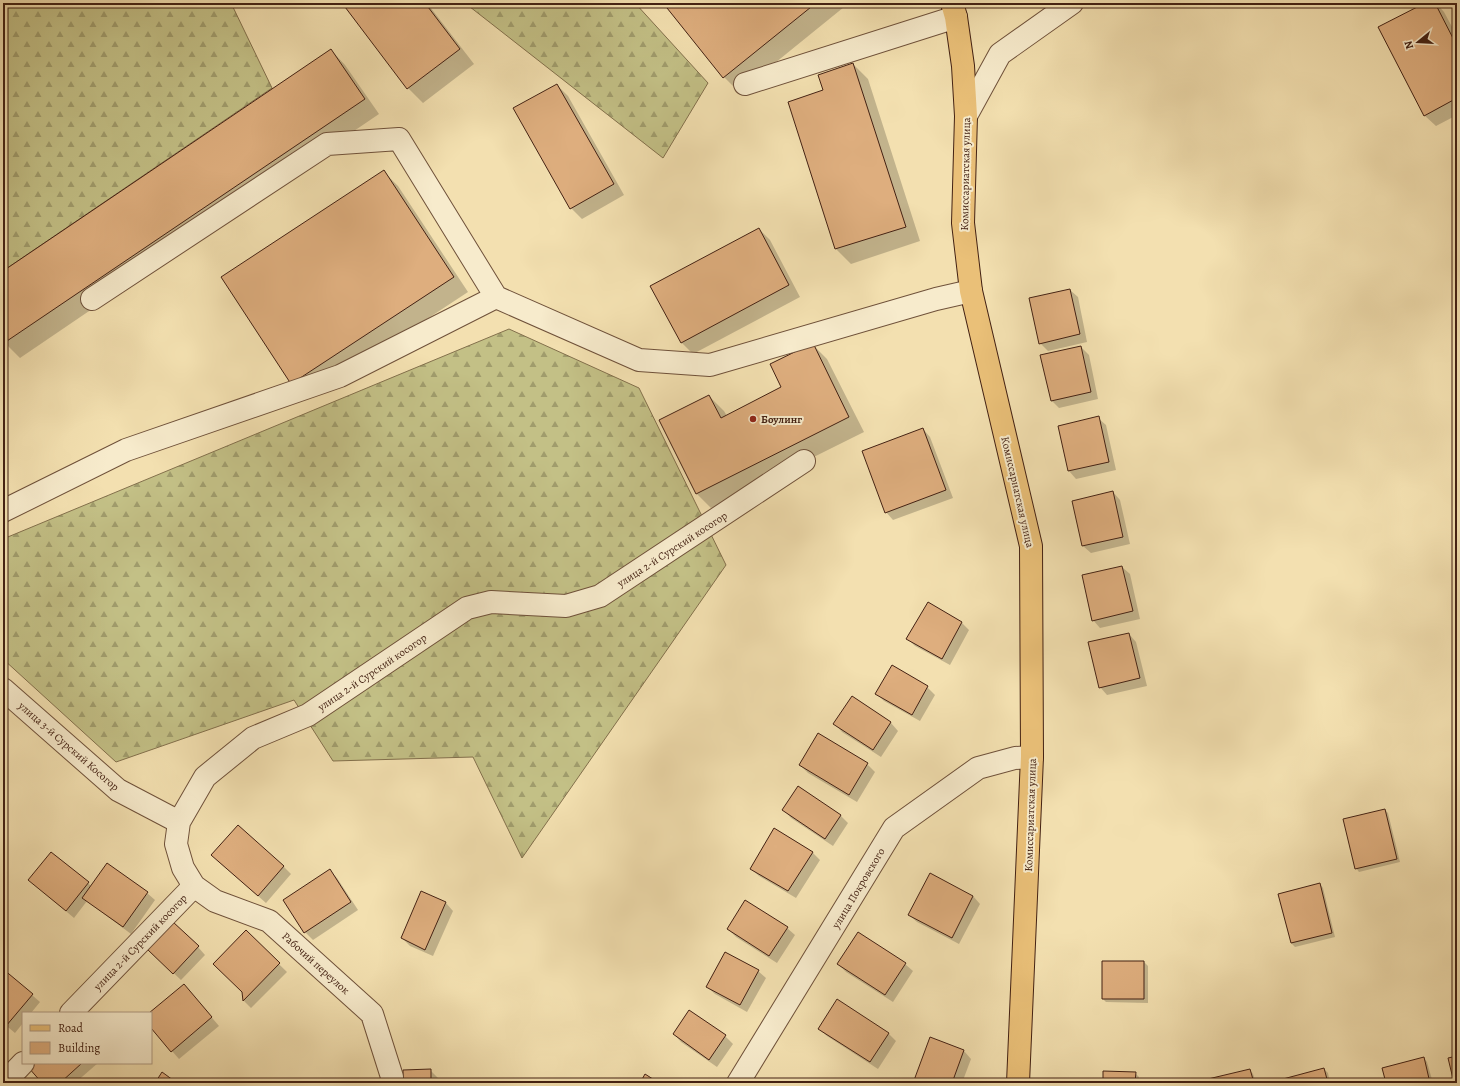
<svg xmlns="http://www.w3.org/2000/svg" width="1460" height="1086" viewBox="0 0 1460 1086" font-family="Alegreya,serif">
  <defs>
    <pattern id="forest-firs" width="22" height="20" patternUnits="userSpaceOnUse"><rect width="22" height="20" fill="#c3c086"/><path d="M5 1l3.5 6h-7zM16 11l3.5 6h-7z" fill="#a09c6c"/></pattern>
  </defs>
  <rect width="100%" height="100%" fill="#f3e0b0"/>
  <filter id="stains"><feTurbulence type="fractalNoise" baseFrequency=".005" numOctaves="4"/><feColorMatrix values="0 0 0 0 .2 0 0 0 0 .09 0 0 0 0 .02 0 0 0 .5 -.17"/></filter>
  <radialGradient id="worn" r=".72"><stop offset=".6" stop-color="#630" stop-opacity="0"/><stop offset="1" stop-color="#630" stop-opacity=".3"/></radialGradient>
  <path fill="url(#forest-firs)" stroke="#83704c" d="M3 3H231L272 88 3 271Z
    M465 3H635L708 83 663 158Z
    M509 329 639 388 726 565 522 858 473 757 333 761 294 700 116 762 3 659V539Z"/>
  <path fill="#0003" d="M343 3H427L474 64 423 103 408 88Z
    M664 3H849L739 92 724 77Z
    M1427 3H1436L1444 12 1457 36V115L1436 126 1424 115Z
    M331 50 345 65 379 114 20 358 5 343 3 339V272Z
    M853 64 868 79 920 241 851 264 836 249 789 102 824 91Z
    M557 85 568 96 624 195 582 219 571 208Z
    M383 171 398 186 468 292 307 398 292 384Z
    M759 229 770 240 800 297 693 354 681 342Z
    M1070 290 1078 297 1087 342 1048 351 1040 343Z
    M812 344 827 359 864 432 711 508 696 493 709 396 724 411 727 416 783 388Z
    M1081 347 1089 355 1098 399 1059 408 1051 400Z
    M1098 418 1106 425 1116 470 1076 479 1069 471 1059 426Z
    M923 429 930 437 953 498 893 520 886 512Z
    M1113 492 1120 500 1130 544 1091 553 1083 546Z
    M1122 567 1130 574 1140 619 1100 628 1093 620Z
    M928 603 962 623 969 630 950 665 915 646 908 639Z
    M1129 634 1136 642 1147 686 1107 695 1100 687Z
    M892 667 927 687 935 695 920 721 884 701 876 693Z
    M852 698 891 723 898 731 881 757 842 732 835 724Z
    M818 735 867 764 875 772 857 802 808 773 800 765Z
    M798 788 841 816 848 823 833 846 791 818 784 810Z
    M1385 810 1388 813 1400 862 1359 872 1356 868Z
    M774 830 813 853 820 860 796 898 759 876 751 869Z
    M220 863 283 866 291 874 266 903Z
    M330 871 337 878 358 910 313 940 305 932Z
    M930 874 973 896 980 904 959 944 917 922 909 915Z
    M29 880 88 883 91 886 147 893 155 900 131 934 87 901 74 918Z
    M1320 884 1323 888 1335 937 1295 947 1291 943 1279 894Z
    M422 893 446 903 453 911 433 956 410 946 402 938Z
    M787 928 795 935 777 963 736 937 728 929Z
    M246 932 287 972 251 1008 244 1001 243 992Z
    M198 947 205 955 181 980 148 949Z
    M1144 962 1148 966V1003L1106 1002 1103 999Z
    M838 964H905L913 971 893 1002 846 972Z
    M3 970 40 1002 31 1013H23V1023L15 1033 3 1023Z
    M758 971 766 978 747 1012 715 994 707 987Z
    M191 993 219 1026 179 1059 151 1027V1013Z
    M837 1001 889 1034 896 1041 878 1069 827 1036 819 1029Z
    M674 1034 725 1036 733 1044 717 1067 681 1042Z
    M964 1051 971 1059 962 1083H915Z
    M1424 1058 1427 1062 1433 1083H1387Z
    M34 1063H98L75 1083H43Z
    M1324 1069 1328 1073 1330 1083H1285Z
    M430 1070 438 1078V1083H404Z
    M1250 1070 1253 1074 1256 1083H1210Z
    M1135 1073 1139 1077 1138 1083H1104Z
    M309 1081 321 1083H309Z"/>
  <path fill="#deae7e" stroke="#432113" d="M342 3H425L460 49 407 89Z
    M663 3H816L723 78Z
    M1425 3H1435L1457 46V98L1424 116 1378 27Z
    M331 49 365 99 4 343 3 341V271Z
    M853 63 906 227 835 249 788 102 823 90 818 75Z
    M557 84 614 184 570 209 513 108Z
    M384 170 454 277 291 384 221 277Z
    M759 228 789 285 681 343 650 286Z
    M1070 289 1080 334 1039 344 1029 298Z
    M813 343 849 417 696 494 659 420 709 395 721 418 781 387 770 364Z
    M1081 346 1091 392 1051 401 1040 355Z
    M1099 416 1109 462 1068 471 1058 426Z
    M923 428 946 490 885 513 862 451Z
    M1113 491 1123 537 1082 546 1072 501Z
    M1122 566 1133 611 1092 621 1082 575Z
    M928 602 962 622 942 659 906 639Z
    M1129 633 1140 678 1099 688 1088 642Z
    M892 665 928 686 912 715 875 694Z
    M852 696 891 722 873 750 833 724Z
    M818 733 868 763 849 795 799 765Z
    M798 786 841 815 825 839 782 810Z
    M1385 809 1397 859 1355 869 1343 819Z
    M238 825 284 866 258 896 211 855Z
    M774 828 813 852 788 891 750 869Z
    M51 852 89 882 66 911 28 880Z
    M107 863 148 892 123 927 82 898Z
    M330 869 351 902 304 933 283 900Z
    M930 873 973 896 952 938 908 915Z
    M1320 883 1332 933 1291 943 1278 894Z
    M421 891 446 902 425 950 401 938Z
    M745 900 788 927 769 956 727 929Z
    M173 922 199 946 173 974 147 949Z
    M246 930 280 963 243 1001 242 992 213 964Z
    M858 932 906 963 885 995 837 964Z
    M725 952 759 970 740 1005 706 987Z
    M1102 961H1144V999H1102Z
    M3 969 33 994 6 1026 3 1023Z
    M184 984 212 1017 171 1052 151 1028V1013H149Z
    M837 999 889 1033 870 1062 818 1029Z
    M689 1010 726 1035 709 1060 673 1034Z
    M930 1037 964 1050 952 1083H913Z
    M1457 1056V1083H1454L1448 1058Z
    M1424 1057 1430 1083H1386L1382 1068Z
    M33 1063H82L60 1083H42L28 1067Z
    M1324 1068 1328 1083H1284L1283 1079Z
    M431 1069V1083H403V1070Z
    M1250 1069 1254 1083H1209L1208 1079Z
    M1103 1071 1136 1072 1135 1083H1103Z
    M162 1072 177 1083H155Z
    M645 1074 659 1083H640Z"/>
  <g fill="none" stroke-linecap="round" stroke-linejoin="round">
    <defs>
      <path id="minor" d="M745 84 956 17
        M966 116 1000 54 1072 3
        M92 299 327 144 399 139 496 297
        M3 511 126 450 340 376 496 297 639 360 710 365 936 299 971 291
        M3 689 118 790 179 822
        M194 886 215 901 269 921 372 1014 392 1077V1083
        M71 1013 194 886 183 868 176 844 179 822 205 777 253 738 308 715 467 608 491 602 566 606 600 596 804 461
        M4 1083 23 1063
        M738 1083 894 828 978 768 1015 758 1032 757"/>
      <path id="major" d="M952 3 956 17 963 66 966 116 963 223 971 291 1031 546 1032 757 1018 1083"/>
    </defs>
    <use href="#minor" stroke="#6f513a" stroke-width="24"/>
    <use href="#major" stroke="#432113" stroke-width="24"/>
    <use href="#minor" stroke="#f7ebcc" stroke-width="22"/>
    <use href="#major" stroke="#eac078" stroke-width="22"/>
  </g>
  <circle fill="#8f2418" stroke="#f7ebcc" stroke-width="1.5" cx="753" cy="419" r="4"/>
  <g text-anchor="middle" stroke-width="4" stroke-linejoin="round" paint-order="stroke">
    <g font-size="11" fill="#432113" stroke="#f7ebcc">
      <text transform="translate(965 174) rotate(-89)" y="4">Комиссариатская улица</text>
      <text transform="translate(1018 492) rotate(77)" y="4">Комиссариатская улица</text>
      <text transform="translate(672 549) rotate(-33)" y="4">улица 2-й Сурский косогор</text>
      <text transform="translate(372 672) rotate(-34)" y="4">улица 2-й Сурский косогор</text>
      <text transform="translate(69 746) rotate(41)" y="4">улица 3-й Сурский Косогор</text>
      <text transform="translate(1030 815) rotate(-88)" y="4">Комиссариатская улица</text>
      <text transform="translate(858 888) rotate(-59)" y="4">улица Покровского</text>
      <text transform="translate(140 942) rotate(-46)" y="4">улица 2-й Сурский косогор</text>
      <text transform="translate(316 963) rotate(42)" y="4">Рабочий переулок</text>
    </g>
    <g font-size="11" font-weight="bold" fill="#432113" stroke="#f7ebcc" text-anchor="start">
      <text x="761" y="423">Боулинг</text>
    </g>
  </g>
  <rect width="1460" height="1086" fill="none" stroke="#f3e0b0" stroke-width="16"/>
  <rect x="4" y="4" width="1452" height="1078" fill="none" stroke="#432113" stroke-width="2"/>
  <rect x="8" y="8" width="1444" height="1070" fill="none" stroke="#432113"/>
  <rect x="22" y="1012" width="130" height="52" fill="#f7ebcc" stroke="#af9a82"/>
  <rect x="30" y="1025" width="20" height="6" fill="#eac078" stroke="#af9a82"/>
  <text x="58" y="1032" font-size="12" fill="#432113">Road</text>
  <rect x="30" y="1042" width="20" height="12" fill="#deae7e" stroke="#af9a82"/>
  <text x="58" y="1052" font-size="12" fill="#432113">Building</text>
  <g transform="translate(1418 42) rotate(252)" stroke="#f7ebcc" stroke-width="3" paint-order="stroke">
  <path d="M0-3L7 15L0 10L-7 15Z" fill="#432113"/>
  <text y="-6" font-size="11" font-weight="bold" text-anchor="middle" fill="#432113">N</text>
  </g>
  <rect width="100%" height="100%" filter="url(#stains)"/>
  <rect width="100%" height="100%" fill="url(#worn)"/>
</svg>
